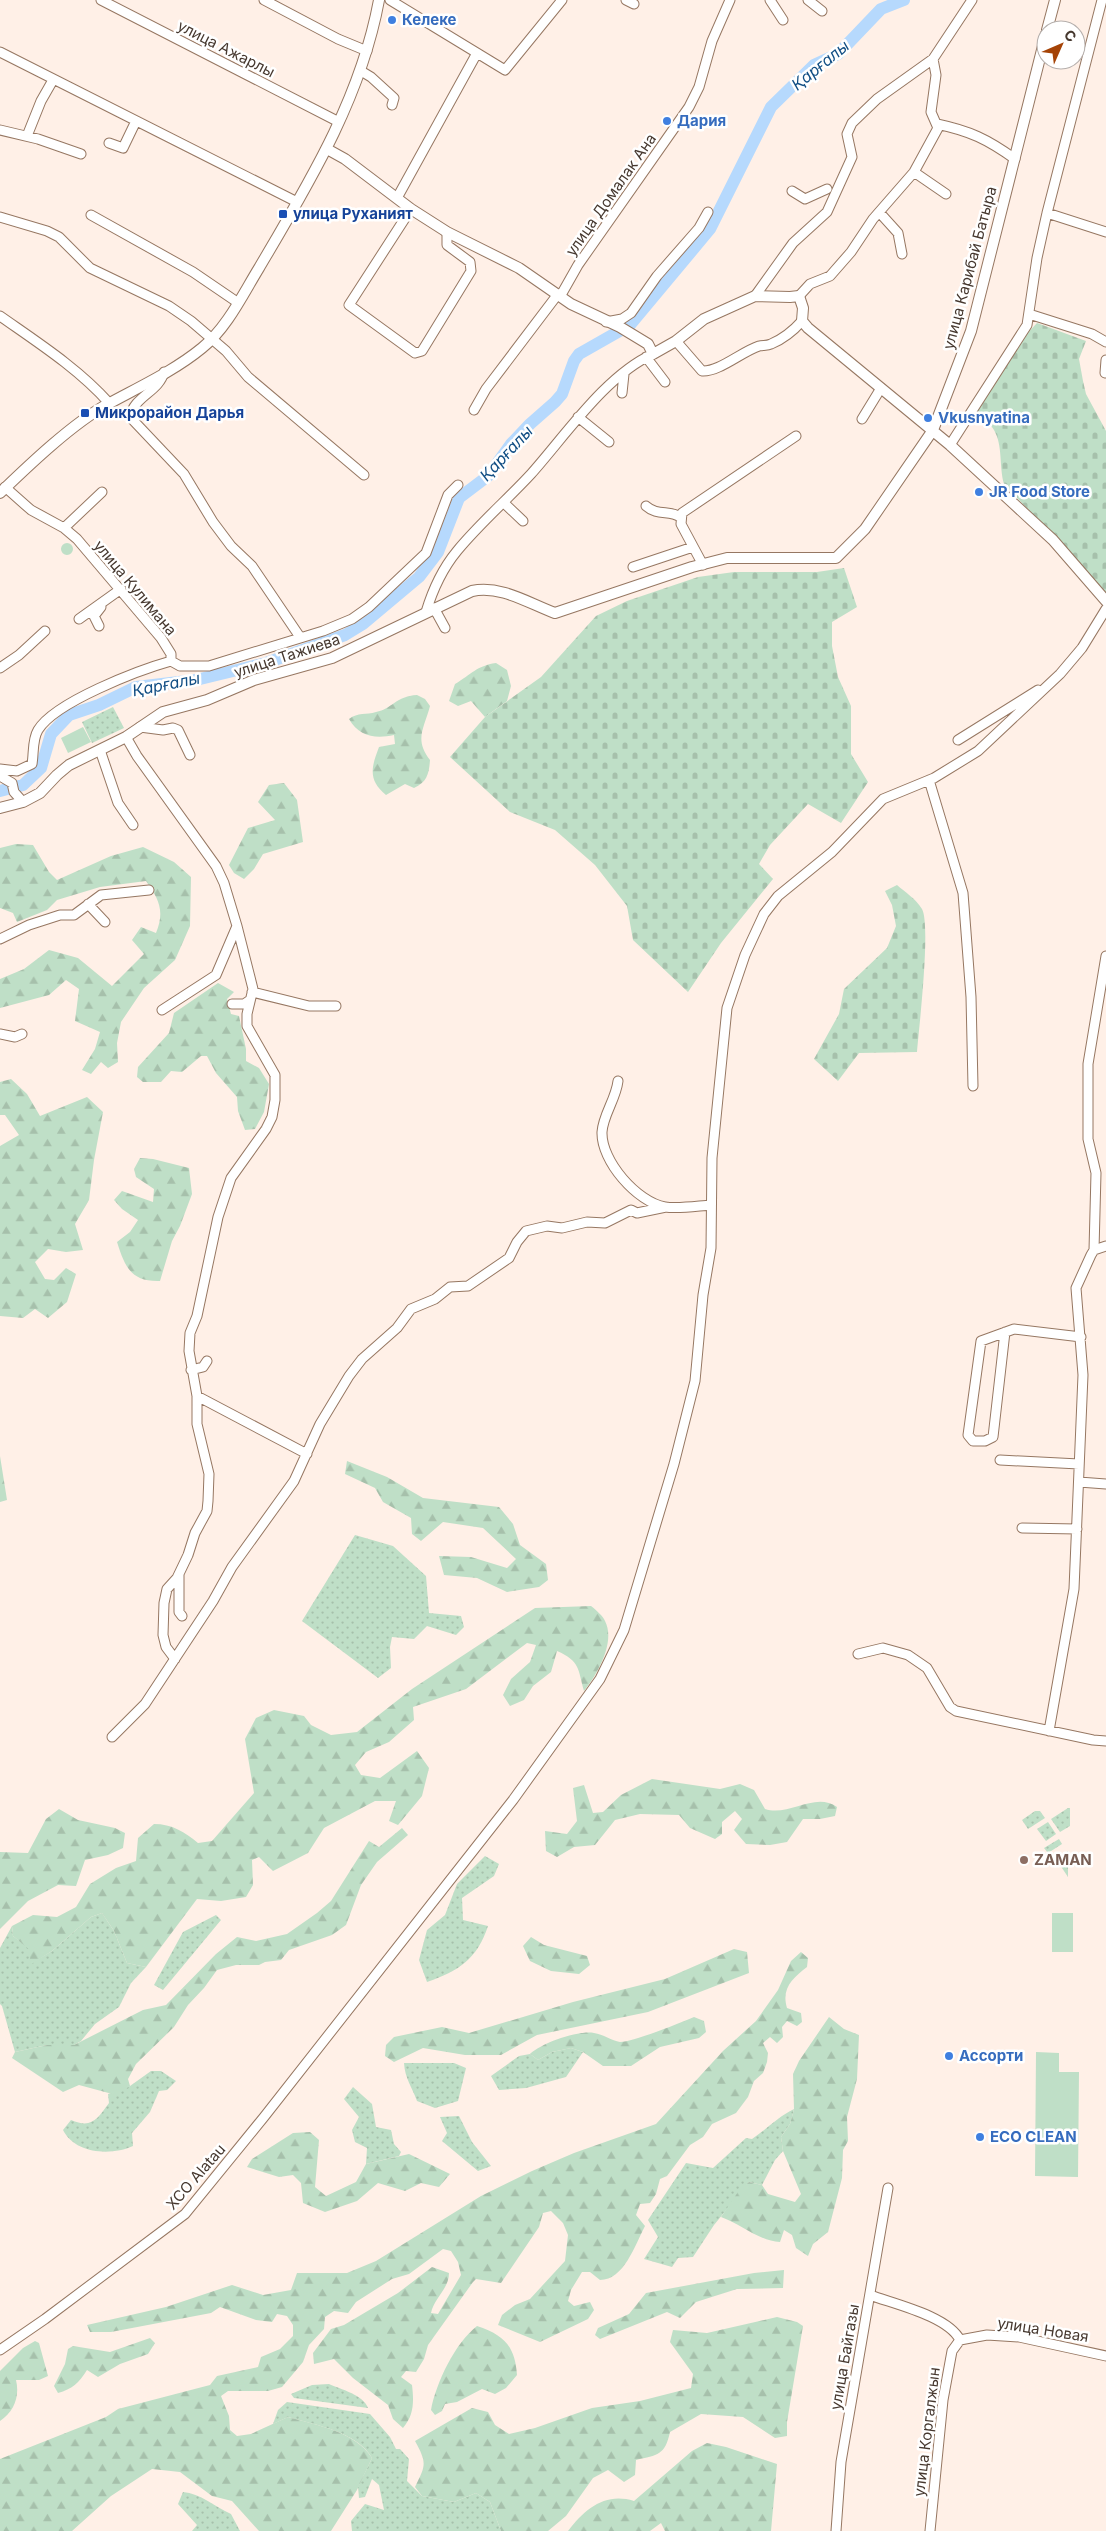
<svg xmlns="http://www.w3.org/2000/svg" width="1106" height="2531" viewBox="0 0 1106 2531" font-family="Inter,sans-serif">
  <defs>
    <pattern id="grass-dots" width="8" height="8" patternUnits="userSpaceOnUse" patternTransform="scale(1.25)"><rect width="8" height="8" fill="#bfdfc7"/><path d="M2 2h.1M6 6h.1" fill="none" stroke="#a6c0ab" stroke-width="1.8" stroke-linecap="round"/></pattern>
    <pattern id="forest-firs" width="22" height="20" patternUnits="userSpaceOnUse" patternTransform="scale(1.25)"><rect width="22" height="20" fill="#bfdfc7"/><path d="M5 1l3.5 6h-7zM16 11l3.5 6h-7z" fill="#a6c0ab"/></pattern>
    <pattern id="cemetery-stones" width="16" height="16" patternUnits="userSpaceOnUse" patternTransform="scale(1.25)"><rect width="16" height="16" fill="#bfdfc7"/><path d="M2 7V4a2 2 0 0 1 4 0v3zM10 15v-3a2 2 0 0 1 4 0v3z" fill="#a6c0ab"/></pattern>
  </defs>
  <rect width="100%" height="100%" fill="#fff0e7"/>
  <path fill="url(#grass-dots)" d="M113 707 124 728 92 743 82 722Z
    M355 1535 393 1546 426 1576 429 1613 461 1616 464 1627 456 1635 427 1626 414 1639 392 1637 390 1647 391 1668 378 1678 302 1621Z
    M1068 1808H1070V1826L1060 1832 1051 1819Z
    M1035 1811H1040L1045 1818 1028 1829 1022 1820Z
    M1048 1822 1056 1834 1046 1841 1037 1829Z
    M1059 1839 1062 1844 1048 1853 1044 1848Z
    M1068 1851V1877L1056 1859Z
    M485 1856 499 1864 494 1876 462 1898 463 1920 488 1926C477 1959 459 1971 427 1982L419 1960 427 1930 445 1915 457 1884Z
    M102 1913 114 1931 127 1963 146 1967 131 1983 119 2007 95 2024 81 2041 74 2045H47L15 2052 2 2006 0 2004V1948L12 1926 13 1936 30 1949V1964L52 1951 91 1917Z
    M216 1915 221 1920 163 1990 154 1985 183 1932Z
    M571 2048 583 2052 566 2077 526 2088 499 2090 491 2076 519 2056 530 2054 538 2060 552 2052Z
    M404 2063H454L466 2068 458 2101 435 2108 417 2101C412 2087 405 2079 404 2063Z
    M151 2071H161L176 2081 167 2090 159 2091 150 2112 132 2133 133 2146C111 2156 75 2154 63 2130L71 2120C92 2129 97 2119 109 2103L108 2094 130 2086Z
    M353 2087 372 2104 376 2127 391 2130 394 2144 401 2152 399 2156 366 2164 367 2148 355 2142 352 2130 359 2117 344 2099Z
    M794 2109 790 2124 781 2137 783 2151 775 2160 762 2185 749 2182 714 2225 693 2257 678 2258 672 2267 644 2259 658 2237 648 2220 686 2163 713 2168 746 2138 752 2139C767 2129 779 2116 794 2109Z
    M459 2116 472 2142 491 2166 478 2171 442 2141 447 2133 440 2117Z
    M329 2384C340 2389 364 2395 368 2408L294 2398 291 2394 312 2385Z
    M287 2402 370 2414 390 2437 396 2449H400L409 2459 407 2481 422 2496 454 2502 476 2493 490 2502 501 2531H352L351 2521 365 2504 384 2510 379 2485 372 2479 365 2497 359 2498 358 2487 372 2458C357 2432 316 2425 288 2417L273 2424 278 2410Z
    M183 2492C200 2493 215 2507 231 2514L240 2531H192L197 2525 178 2504Z"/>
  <path fill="url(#forest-firs)" d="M496 663 507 670 511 686 507 701 485 717 471 701 458 706 449 701 455 684C472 674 476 666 496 663Z
    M417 695 425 699 430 706C424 729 414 739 430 760 429 774 427 782 414 788L405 784 386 795C368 780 371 768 379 747L395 744 394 735C376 739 359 737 349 719 358 712 366 715 376 712 392 709 396 696 417 695Z
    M284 783 297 800 303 842 263 854 254 869 244 879 234 873 229 865 248 828 275 820 258 802 269 785Z
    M16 844 33 845 49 872 57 880 111 856 143 847 174 862 191 877 190 926 175 960 144 988 121 1022 117 1043 118 1062 108 1068 101 1062 91 1074 82 1070 95 1049 100 1032 75 1021 79 989 66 980 49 995 0 1008V979L24 969 49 950 78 958 112 986 144 954 132 940 141 927 156 933C165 911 159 899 146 881L100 887 57 900 47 910 17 922 13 913 0 908V848Z
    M218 983 234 992 227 999 231 1014 239 1016 246 1049V1061L259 1068 269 1084 264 1112 255 1129 245 1130 238 1111 237 1097 216 1073 207 1056H201L182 1072 171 1071 161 1082H143L137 1077 138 1067 169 1033 174 1013Z
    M11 1079 27 1094 40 1116 87 1097 103 1112 94 1160 89 1200 75 1224 83 1250 66 1252 48 1249 35 1262 45 1279 54 1280 66 1268 76 1274 67 1302 48 1318 35 1309 23 1318 0 1316V1146L19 1135 5 1115H0V1082Z
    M140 1158 153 1159 189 1168 192 1194 180 1226 172 1241 160 1281C131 1282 125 1267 117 1242L130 1232 138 1220 122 1209 114 1200 122 1191 153 1202 154 1189 136 1177 134 1169Z
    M0 1456 7 1500 0 1502Z
    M347 1461 387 1477 423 1498 499 1507 513 1524 520 1545 546 1564 548 1580 539 1587 507 1592 477 1578 444 1575 439 1556 471 1557 507 1568 516 1559 483 1528 443 1522 421 1541 412 1534 411 1518 383 1502 375 1488 345 1474Z
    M591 1606C596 1610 603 1616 605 1621 616 1642 597 1675 584 1691 578 1669 580 1661 557 1651L551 1672 533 1686 524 1700 510 1706 503 1695 511 1679 530 1662 536 1645 527 1643 466 1689 413 1707 414 1720 389 1742 366 1752 355 1765 361 1775 380 1778 417 1751 429 1768 422 1796 398 1825 389 1821 396 1801H375L324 1828 308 1853 273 1871 259 1857 252 1860 253 1885 246 1897 221 1901 197 1899 146 1967 127 1963 114 1931 102 1913 91 1917 52 1951 30 1965V1950L13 1936 12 1926 33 1915 57 1917 76 1907 90 1884 116 1868 136 1861 138 1838 154 1824C172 1824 185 1832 198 1843L212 1841 254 1793 245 1739 256 1718 274 1710 304 1716 311 1725 331 1735 357 1732 412 1689 535 1608Z
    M652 1779 720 1789 740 1784 754 1790 765 1809C789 1817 815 1791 837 1807L835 1816 820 1819H803L787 1842 770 1845 746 1844 734 1830 742 1819 735 1811 722 1822V1834L715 1839 690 1828 679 1815 640 1814 615 1820 595 1845 574 1847 557 1857 546 1851 545 1831 567 1834 577 1821 573 1788 584 1785 593 1813 603 1812 621 1795Z
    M59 1809 78 1820 115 1828 125 1833 123 1848 108 1855 85 1860 76 1886 58 1885 28 1901 0 1929V1852L28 1853 46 1819Z
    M402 1828 408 1835 377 1862 361 1885 346 1925 332 1935 289 1950 281 1960 265 1962 259 1965H236L217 1970 204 1988 188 2005 174 2027 136 2064 128 2079 130 2086 116 2095 79 2085 63 2092 12 2058 15 2052 47 2045H74L143 2010 166 2005 216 1954 237 1937 256 1941 287 1934 317 1913 331 1901 369 1841 379 1847Z
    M531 1937 544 1945 587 1956 590 1965 579 1974 551 1971 530 1961 523 1946Z
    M734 1949 747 1952 749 1973 648 2012 537 2035 501 2055H465L423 2048 394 2062 385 2056 386 2045 394 2037 442 2027 469 2033 573 2002 665 1979Z
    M801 1952 808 1958 807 1967C793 1978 781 1988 787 2008L801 2013 802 2022 797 2026 787 2021 782 2027 783 2037 777 2043 770 2037 763 2043 768 2053 767 2062 763 2073 754 2081 748 2097 736 2113 712 2124 703 2137 690 2145 667 2176 660 2179 656 2194 650 2203 640 2204 636 2215 645 2226C635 2245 624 2280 600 2280L590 2272H582L571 2290 568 2301 574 2306 590 2302 594 2310 588 2319 540 2342 498 2325 502 2315 515 2305 530 2299 565 2261 568 2235 563 2223 551 2211 543 2213 539 2227 501 2283 476 2279 473 2282 428 2345 424 2359 416 2372 406 2371 401 2377 412 2385C414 2402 414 2415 403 2428L393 2419 388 2405 353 2378 334 2359 314 2364 313 2353 331 2329 344 2325 398 2293 432 2267 449 2273C449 2289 434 2298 431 2313L438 2314 461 2275 458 2262 451 2251 443 2249 409 2274 392 2279 356 2302 348 2313 334 2311 325 2317 324 2329 309 2345 303 2362 282 2387 268 2391H228L221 2396 229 2416 230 2430 237 2436 251 2434 288 2417C317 2425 356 2432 372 2458L357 2490 331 2531H259L232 2501 212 2496 180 2472 152 2469 111 2496 72 2531H0V2459L106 2417 118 2409 210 2385 217 2376 258 2367 261 2357 280 2349 293 2336V2325L287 2316 277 2314 272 2322 256 2320 220 2307 211 2313 111 2332H90L87 2325 166 2307 232 2285 263 2295 291 2290 297 2273H347L376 2261 481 2196 532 2171 574 2153 656 2124 723 2051 756 2021 778 1990 791 1961Z
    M694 2017 704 2021 706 2032 699 2038 660 2047 631 2066H603L583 2052 571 2048 552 2052 538 2060 530 2054C542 2043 578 2030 594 2033 603 2034 612 2041 620 2042 633 2042 680 2023 694 2017Z
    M829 2017 844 2029 859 2035 857 2079 847 2117 848 2141 843 2150 842 2178 828 2232 813 2244 808 2256 796 2248 792 2235 784 2230 780 2242C759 2241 741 2224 721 2217L738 2192 749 2182 762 2185 768 2194 795 2202 801 2194 783 2151 781 2137 790 2124 794 2109 793 2074 799 2061Z
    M310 2132 319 2140 315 2187 326 2196 356 2182 366 2164 409 2154 450 2174 439 2187 421 2183 405 2191 378 2183 357 2201 325 2212 303 2203 301 2183 293 2175 279 2177 247 2167 252 2159 293 2133Z
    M784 2270 783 2288 737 2289 696 2302 680 2318 667 2312 600 2339 595 2335 598 2328 629 2314 646 2293 754 2273Z
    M777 2317 797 2322 803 2326 787 2422V2436L775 2438 743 2417 701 2414 670 2432C665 2455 658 2455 636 2460L635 2475 624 2482 608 2470 593 2478 566 2516 548 2531H501L490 2502 476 2493 454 2502 422 2496 415 2487C426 2465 427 2463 415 2441L472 2408 488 2412 495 2425 509 2434 535 2428 592 2408 640 2401 691 2388 693 2374 670 2342 673 2330 707 2333Z
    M477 2326C504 2335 515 2346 517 2375L506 2388 495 2394 482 2389 457 2402 445 2404 442 2411 435 2415 431 2410C436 2383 455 2343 477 2326Z
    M150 2338 155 2343 148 2354 120 2364 98 2377 87 2370C79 2383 72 2389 58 2393L54 2386 65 2364 68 2349 73 2346 110 2352Z
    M35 2341 39 2343 48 2376 39 2380H16C20 2396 14 2412 0 2421V2371L23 2348Z
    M707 2443 726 2447 777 2464 771 2531H665L661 2523 650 2531H568C585 2509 605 2492 634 2501L692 2451Z"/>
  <path fill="url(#cemetery-stones)" d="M1037 323 1086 341 1079 359 1083 381 1086 394 1106 431V593L1004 484C999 467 1003 445 994 430 991 424 981 419 976 415L981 401 1020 341Z
    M844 568 857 607 832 622V646L838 677 851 706V754L868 782 841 823 808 804 770 845 759 864 773 879 721 943 688 992 633 940 627 906 595 865 555 830 510 812 450 757 485 717 541 677 596 616 627 601 698 577 734 572H817Z
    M897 885C905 892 916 899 922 909 931 925 919 1028 917 1052L859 1053 838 1081 814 1059 839 1014 844 989 887 948 896 926 892 905 885 891Z"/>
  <path fill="#bfdfc7" d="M61 549a6 6 0 1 1 12 0a6 6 0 1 1-12 0Z
    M83 727 91 742 68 753 61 738Z
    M1052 1913H1073V1952H1052Z
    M1036 2052 1059 2053V2072H1079L1078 2177 1035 2176Z"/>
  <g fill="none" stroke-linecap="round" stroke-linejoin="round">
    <path stroke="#b6d9fd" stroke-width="12" d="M0 791 23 785 41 768 51 734 69 715 99 705 136 687 196 680 266 663 345 635 363 624 419 577 438 552 459 498 488 476 511 444 530 424 555 402 562 394 574 361 579 354 630 325 710 229 771 107 814 65 838 54 881 9 904 0"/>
    <defs>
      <path id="minor" d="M101 0 339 122
        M264 0 338 39 367 51
        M390 0 505 70 562 0
        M626 0 634 4
        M770 0 783 20
        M808 0 822 11
        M0 52 297 202
        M361 71 371 77 394 98 392 105
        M937 124C970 131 987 139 1015 159
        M0 130 38 139 81 154
        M27 136 41 101 53 80
        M109 143 123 148 136 121
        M914 172 946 194
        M792 191 805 199 827 189
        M397 198 477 53
        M411 209 349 305 415 353 422 351 471 271 470 262 447 245V232
        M879 212 898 233 902 254
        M1047 213 1106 232
        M91 215 193 272 237 302
        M0 217 47 231 59 237 90 268 169 306 191 321 226 351 248 377 364 475
        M561 295 578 265 689 107 699 87 712 41 730 0
        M755 296 793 243 827 212 852 157 847 134 852 123 877 99 933 59 972 0
        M799 296 810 284 830 276 851 252 873 219 914 172 938 128 931 112 936 75 933 59
        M1029 314 1092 334 1106 342
        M0 316C37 342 79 369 109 403
        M606 322 622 319 631 313 657 276 699 228 708 212
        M676 341 702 371C719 372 741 352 759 346 763 345 767 346 771 344 783 339 794 330 802 321
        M646 357 665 382
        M164 372C159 392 134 396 130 417L184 474 213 522 231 546 252 566 300 637
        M1105 373 1106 360
        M622 393 624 374
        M474 410 486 389 558 294
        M578 417 609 442
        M862 419 881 388
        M950 445 1027 325 1037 258 1047 213 1102 0
        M5 487 31 510 64 528 77 539 161 638 171 654V661L180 666H209L323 631 352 619 369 607 426 553 448 495 458 485
        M504 503 523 521
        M646 506C657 516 670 510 680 517
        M64 528 102 492
        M703 565 681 524 682 513 796 436
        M633 567 693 547
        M434 608 445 628
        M426 612C432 592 443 568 457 551 479 524 507 500 531 474 565 436 606 375 653 354
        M79 619 121 589
        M99 626 94 616 101 607
        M0 668 19 655 45 631
        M140 727 163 730 173 728 178 730 190 755
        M126 737 137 756 216 866 224 883 237 926 216 975 162 1010
        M958 740 1038 690
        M100 750 118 803 133 825
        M0 769 17 771 32 764C34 753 32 740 38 730 55 702 139 670 171 661
        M0 776 12 783 14 792 23 802
        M929 780 963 893 971 997 973 1086
        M88 904 105 922
        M0 939 29 925 60 915H74L101 895 149 890
        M252 992 309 1006H336
        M232 1004H244L250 1000
        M0 1034 15 1037 22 1034
        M618 1081C616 1099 603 1115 602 1132 601 1161 637 1202 665 1207 679 1209 697 1206 711 1205
        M1094 1250 1096 1173 1088 1139V1064L1106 956
        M1005 1332 993 1437 985 1441H973L968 1435 981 1341 1014 1329 1081 1337
        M191 1370 203 1367 207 1361
        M197 1396 189 1351 190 1333 197 1316 218 1217 231 1178 266 1129 272 1117 275 1100V1075L247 1026V1014L253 989 237 926
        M1000 1460 1079 1464
        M1079 1482 1106 1484
        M1022 1528 1077 1529
        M179 1574V1612L182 1616
        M858 1654 883 1648 908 1655 927 1668 950 1707 956 1711 1093 1740 1106 1741
        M175 1659 166 1647 163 1635 164 1603 167 1589 177 1578 188 1555 195 1533 207 1511 208 1501 209 1474 197 1424V1396L307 1454
        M1049 1731 1074 1589 1083 1375 1076 1288 1091 1255 1094 1250 1106 1246
        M112 1737 145 1704 213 1601 232 1567 294 1481 320 1424 349 1376 362 1359 397 1328 411 1309 435 1299 450 1287 468 1286 509 1258 517 1242 526 1231 547 1226 562 1228 587 1222 605 1223 631 1210 637 1213 666 1207
        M870 2295C894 2304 948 2316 960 2340L987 2335 1019 2337 1106 2356
        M0 2350 45 2319 185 2214 264 2117 513 1800 600 1679 624 1630 674 1464 695 1381 703 1295 711 1248 712 1158 727 1008 745 955 764 914 778 896 832 852 883 799 934 778 978 751 1060 674 1082 648 1106 609
        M836 2531 841 2462 888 2188
        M930 2531 943 2400 952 2351 960 2340"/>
      <path id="tertiary" d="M1047 30 1055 0
        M327 149 345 159 411 209 447 232 519 268 571 304 620 327 648 344 653 354 676 341 704 319 755 296 790 297 799 296 803 308 802 321 808 328 950 445 1053 540 1106 601
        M0 493C29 465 73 423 108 404 139 387 174 371 202 348 227 328 243 294 259 268 309 183 361 98 379 0
        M0 808 23 802 40 793 57 775 69 765 126 737 163 712 207 700 254 680 332 658 472 591C501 585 528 603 555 613L692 567 727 558H836L865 529 933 430 971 331 1046 34"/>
    </defs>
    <use href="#minor" stroke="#967762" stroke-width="11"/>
    <use href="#tertiary" stroke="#967762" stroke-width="12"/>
    <use href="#minor" stroke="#fff" stroke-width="9"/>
    <use href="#tertiary" stroke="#fff" stroke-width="10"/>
  </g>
  <g fill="#3f7fe0" stroke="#fff" stroke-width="2">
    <circle cx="392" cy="20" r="5"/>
    <circle cx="667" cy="121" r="5"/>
    <circle cx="928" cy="418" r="5"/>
    <circle cx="979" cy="492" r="5"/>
    <circle cx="949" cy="2056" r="5"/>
    <circle cx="980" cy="2137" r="5"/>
  </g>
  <g fill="#1a4fb4" stroke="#fff" stroke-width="2">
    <rect x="278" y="209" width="10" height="10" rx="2.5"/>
    <rect x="80" y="408" width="10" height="10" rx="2.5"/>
  </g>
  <circle fill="#8d6e63" stroke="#fff" stroke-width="2" cx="1024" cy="1860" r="5"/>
  <g text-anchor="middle" stroke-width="5" stroke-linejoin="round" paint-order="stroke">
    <g font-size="15" font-weight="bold" fill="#366cbe" stroke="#fff" text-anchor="start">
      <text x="402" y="25">Келеке</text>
      <text x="677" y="126">Дария</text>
      <text x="938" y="423">Vkusnyatina</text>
      <text x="989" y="497">JR Food Store</text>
      <text x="959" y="2061">Ассорти</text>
      <text x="990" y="2142">ECO CLEAN</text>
    </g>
    <g font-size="15" fill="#46382f" stroke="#fff">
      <text transform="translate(226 49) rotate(27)" y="5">улица Ажарлы</text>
      <text transform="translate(611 195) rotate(-55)" y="5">улица Домалак Ана</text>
      <text transform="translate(970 268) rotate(-75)" y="5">улица Карибай Батыра</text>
      <text transform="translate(135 588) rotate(50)" y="5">улица Кулимана</text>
      <text transform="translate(287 656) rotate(-18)" y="5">улица Тажиева</text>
      <text transform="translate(196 2177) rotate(-49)" y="5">XCO Alatau</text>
      <text transform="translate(1043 2330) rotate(9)" y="5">улица Новая</text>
      <text transform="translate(845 2357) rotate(-80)" y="5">улица Байгазы</text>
      <text transform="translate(927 2432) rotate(-83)" y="5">улица Коргалжын</text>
    </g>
    <g font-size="15" font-weight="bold" fill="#164399" stroke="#fff" text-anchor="start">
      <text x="293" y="219">улица Руханият</text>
      <text x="95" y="418">Микрорайон Дарья</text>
    </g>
    <g font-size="15" font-weight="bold" fill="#785e54" stroke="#fff" text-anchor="start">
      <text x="1034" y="1865">ZAMAN</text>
    </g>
    <g font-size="16" font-style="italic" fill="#114e84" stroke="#fff">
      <text transform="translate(820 65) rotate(-39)" y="6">Қарғалы</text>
      <text transform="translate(506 453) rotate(-47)" y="6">Қарғалы</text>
      <text transform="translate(166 684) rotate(-11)" y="6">Қарғалы</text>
    </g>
  </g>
  <g transform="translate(1061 45) rotate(45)"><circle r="24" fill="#ffffff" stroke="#b5afac"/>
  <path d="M0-4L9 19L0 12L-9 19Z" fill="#a54306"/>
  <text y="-8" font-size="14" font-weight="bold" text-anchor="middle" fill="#46382f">С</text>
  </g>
</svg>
